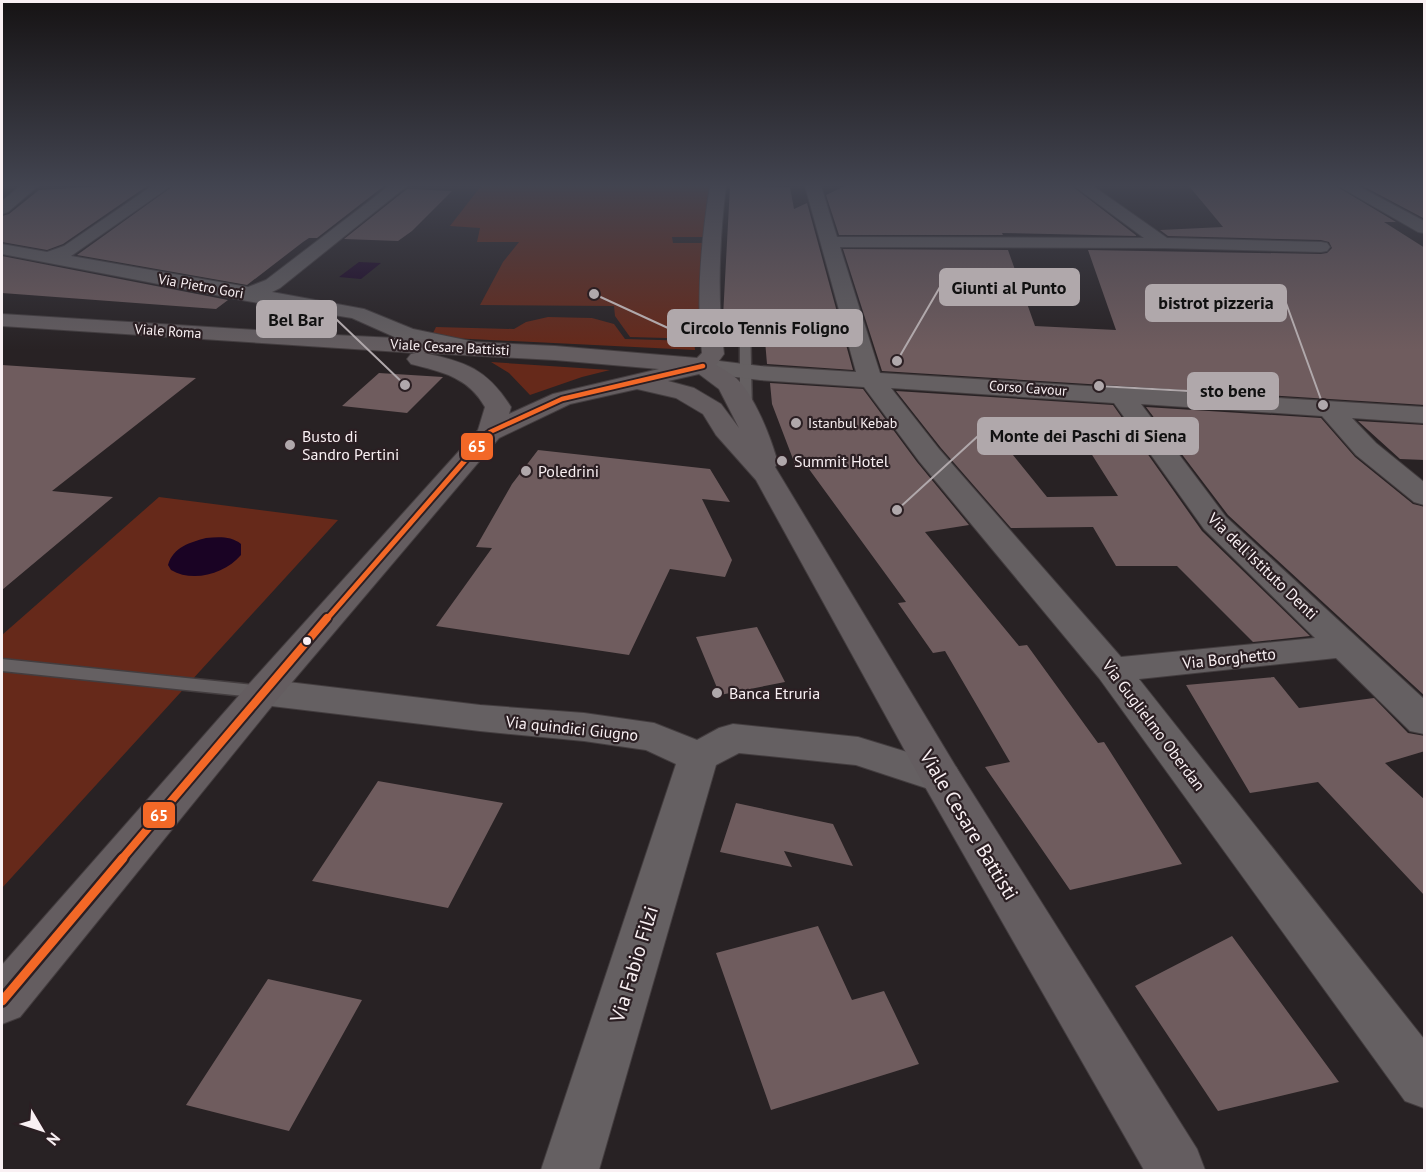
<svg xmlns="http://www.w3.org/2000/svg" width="1426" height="1172" viewBox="0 0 1426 1172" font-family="'PT Sans',sans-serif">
  <rect width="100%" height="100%" fill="#282224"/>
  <path fill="#66291a" d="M481 186H709L703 237H672L673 243H704L701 339 630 337 615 316 614 306 480 305 503 262 519 242H477L480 228 450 226Z
    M548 317 592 318 614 324 625 339 694 341 695 350 431 337 436 327 514 329 526 322Z
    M491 362 610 370 582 377 530 395 509 373Z
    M159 497 338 520 2 888V635Z"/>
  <path fill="#1a0324" d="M359 262 381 263 361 279 339 277Z
    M206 538C219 537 231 536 241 544V555C225 574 193 583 171 570L168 565C173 547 191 542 206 538Z"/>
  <path fill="#6f5c5e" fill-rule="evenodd" d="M108 186H147L63 244 47 250 2 242V216L9 214 39 190Z
    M173 186H384L317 238H309L303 242 247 285 77 255Z
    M730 186 790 187 794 209 807 203 853 370 767 364 763 317H723Z
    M845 186H1072L1137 236 1002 233 1003 235H839L826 195Z
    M1189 186H1336L1396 222H1384L1425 248V405L882 371 843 249 1008 250 1035 326 1116 330 1088 250 1321 254 1327 253 1332 248 1329 242 1321 240 1168 236 1160 230 1223 227Z
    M1363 186H1425V219Z
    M407 189 452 191 412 231 398 241 344 239Z
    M2 256 228 300 216 309 2 293Z
    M2 365 196 378 52 491 113 497 2 590Z
    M379 373 443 377 407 413 342 406Z
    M770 383 863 389 917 462 969 525 925 532 1019 646 1027 645 1098 743 1104 742 1182 864 1070 890 985 767 1010 762 945 651 933 653 898 603 906 602 806 465 796 467 772 404Z
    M896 391 1113 405 1202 531 1310 636 1253 642 1177 566H1116L1093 527 1011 528 941 448ZM992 429 1077 431 1118 496 1047 497Z
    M1146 407 1321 418 1355 457 1413 504 1425 507V696L1228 515Z
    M1358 421 1425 425V460L1400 459Z
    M538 450 710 469 730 502 702 499 732 560 725 577 670 569 629 655 436 626 492 548 476 547 512 484Z
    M757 627 785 682 720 695 696 637Z
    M1274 677 1299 708 1374 698 1408 733 1425 736V751L1385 763 1425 800V896L1318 782 1250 793 1186 685Z
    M378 781 503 803 448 908 312 881Z
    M736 803 833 824 853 866 784 851 792 867 720 852Z
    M818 926 852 1000 884 991 919 1064 771 1110 716 953Z
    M1232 936 1339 1082 1218 1111 1135 986Z
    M268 979 362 1000 289 1131 186 1105Z"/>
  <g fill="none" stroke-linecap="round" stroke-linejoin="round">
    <defs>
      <path id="lane" d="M745 318 750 321 752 411 746 415 740 411V321Z
        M2 659 263 686 270 688 272 692 270 696 263 698 2 671Z"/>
      <path id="street" d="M20 186H38L8 212 2 214V201Z
        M152 186H171L71 256 248 287 266 280 389 186H407L280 288 272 292 364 309 413 329 475 342 478 347 475 352 467 354 399 339 352 318 247 301 2 254V244L47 252 64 246Z
        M805 186H821L837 237 1144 238 1074 186H1093L1167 238 1321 242 1327 243 1330 247 1327 251 1321 252 1163 248 840 247 880 373 1424 407V423L1352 418 1376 443 1424 482V505L1414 502 1356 455 1322 416 1141 404 1226 517 1424 699V734L1410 731 1336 658 1139 679 1424 1039V1108L1405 1101 1099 678 919 461 864 387 760 380 703 373 695 371 691 366 695 361 703 359 760 366 856 372ZM891 388 1114 403 1204 529 1315 638 1121 657 939 449Z
        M1338 186H1358L1424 221V233L1418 232Z
        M263 679 480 705 584 713 654 723 697 740 719 728 733 724 858 737 956 767 962 778 956 789 941 793 856 765 739 753 716 765 599 1170H541L676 764 646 750 584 741 480 731 263 705 250 701 244 692 250 683Z"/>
      <path id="secondary" d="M710 186H726C719 243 717 298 724 354L716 365C723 369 730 373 736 378 755 396 771 438 778 463L775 467 956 767 1197 1149 1205 1170H1144L920 778 756 480 716 435 703 414 676 398 637 389 570 404 499 438 276 701 20 1017 2 1024V965L250 683 478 430 485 407C468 377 442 372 411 364L407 359 411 354 416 353 2 326V314L335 335 555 346 697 358 702 353C696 297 701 242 710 186ZM424 353 555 360 659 369 553 394 509 414 511 407C487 369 466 362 424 353ZM699 374 719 389 739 428 721 404 694 388 668 381Z"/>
    </defs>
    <use href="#lane" stroke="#433d3f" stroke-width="3"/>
    <use href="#street" stroke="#433d3f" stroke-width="2"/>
    <use href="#secondary" stroke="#433d3f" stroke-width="2"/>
    <use href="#lane" fill="#656062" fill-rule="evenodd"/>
    <use href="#street" fill="#656062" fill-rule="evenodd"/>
    <use href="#secondary" fill="#645d60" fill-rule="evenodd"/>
    <defs>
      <path id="bus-1-far3" d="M487 436 490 432 562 399 703 366"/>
      <path id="bus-1-far2" d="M326 620 488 434"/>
      <path id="bus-1-far1" d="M121 860 327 618"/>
      <path id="bus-1" d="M2 1001 123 858"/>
    </defs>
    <use href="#bus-1-far3" stroke="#2b1f23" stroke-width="8"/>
    <use href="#bus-1-far2" stroke="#2b1f23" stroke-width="9"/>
    <use href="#bus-1-far1" stroke="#2b1f23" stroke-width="12"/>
    <use href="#bus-1" stroke="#2b1f23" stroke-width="14"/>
    <use href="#bus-1-far3" stroke="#f36827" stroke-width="4.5"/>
    <use href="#bus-1-far2" stroke="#f36827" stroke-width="5"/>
    <use href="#bus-1-far1" stroke="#f36827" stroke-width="8"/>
    <use href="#bus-1" stroke="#f36827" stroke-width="9"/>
  </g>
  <linearGradient id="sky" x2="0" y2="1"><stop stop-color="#161314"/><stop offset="0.53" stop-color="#424450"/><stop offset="1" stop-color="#424450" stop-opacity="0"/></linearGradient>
  <rect width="1426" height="350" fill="url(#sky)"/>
  <g fill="#b0a8ab" stroke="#2b1f23" stroke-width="2">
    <circle cx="796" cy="423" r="6"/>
    <circle cx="290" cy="445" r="6"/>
    <circle cx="782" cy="461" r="6"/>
    <circle cx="526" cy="471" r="6"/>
    <circle cx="717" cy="693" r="6"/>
  </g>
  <circle fill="#f9f0f3" stroke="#2b1f23" stroke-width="2" cx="307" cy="641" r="5"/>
  <g text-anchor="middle" stroke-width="4.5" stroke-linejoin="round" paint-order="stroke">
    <g font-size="14" fill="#f9f0f3" stroke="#2b1f23">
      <text transform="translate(201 286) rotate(10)" y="5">Via Pietro Gori</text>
      <text transform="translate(168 331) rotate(4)" y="5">Viale Roma</text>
      <text transform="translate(450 347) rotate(3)" y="5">Viale Cesare Battisti</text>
      <text transform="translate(1028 388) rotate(4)" y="5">Corso Cavour</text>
    </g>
    <g font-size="14" fill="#f9f0f3" stroke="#2b1f23" text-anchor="start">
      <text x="808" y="428">Istanbul Kebab</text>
    </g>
    <g font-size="16" fill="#f9f0f3" stroke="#2b1f23" text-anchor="start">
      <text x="302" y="442">Busto di<tspan x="302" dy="18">Sandro Pertini</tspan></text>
      <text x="794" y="467">Summit Hotel</text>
      <text x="538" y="477">Poledrini</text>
      <text x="729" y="699">Banca Etruria</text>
    </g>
    <g font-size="16" fill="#f9f0f3" stroke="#2b1f23">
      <text transform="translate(1263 566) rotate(44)" y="6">Via dell'Istituto Denti</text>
      <text transform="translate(1229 658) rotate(-6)" y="6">Via Borghetto</text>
      <text transform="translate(1154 725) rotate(53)" y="6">Via Guglielmo Oberdan</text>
      <text transform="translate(572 728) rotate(6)" y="6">Via quindici Giugno</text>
    </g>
    <g font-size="20" fill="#f9f0f3" stroke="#2b1f23">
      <text transform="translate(969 825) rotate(59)" y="7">Viale Cesare Battisti</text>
      <text transform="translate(634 964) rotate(-73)" y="7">Via Fabio Filzi</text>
    </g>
  </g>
  <path fill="none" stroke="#b0a8ab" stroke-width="2" d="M897 361L940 287M1323 405L1286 303M405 385L336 319M594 294L668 328M1099 386L1188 391M897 510L978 436"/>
  <g fill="#b0a8ab" stroke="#2b1f23" stroke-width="2">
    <circle cx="897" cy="361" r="6"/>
    <circle cx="1323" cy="405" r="6"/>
    <circle cx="405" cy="385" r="6"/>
    <circle cx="594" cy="294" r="6"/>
    <circle cx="1099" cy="386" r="6"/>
    <circle cx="897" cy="510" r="6"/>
  </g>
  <g fill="#b0a8ab" stroke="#b0a8ab" stroke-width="2">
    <rect x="940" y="269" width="139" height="36" rx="6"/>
    <rect x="1146" y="285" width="140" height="36" rx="6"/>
    <rect x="257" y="301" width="79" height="36" rx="6"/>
    <rect x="668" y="310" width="194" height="36" rx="6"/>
    <rect x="1188" y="373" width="90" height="36" rx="6"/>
    <rect x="978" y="418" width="220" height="36" rx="6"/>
  </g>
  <g font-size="18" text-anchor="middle" font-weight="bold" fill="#111">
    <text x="1009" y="294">Giunti al Punto</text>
    <text x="1216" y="309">bistrot pizzeria</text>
    <text x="296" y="326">Bel Bar</text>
    <text x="765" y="334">Circolo Tennis Foligno</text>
    <text x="1233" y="397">sto bene</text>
    <text x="1088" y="442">Monte dei Paschi di Siena</text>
  </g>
  <g stroke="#2b1f23" stroke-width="2">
    <rect x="460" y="432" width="34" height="29" rx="6" fill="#f36827"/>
    <rect x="142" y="801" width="34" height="28" rx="6" fill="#f36827"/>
  </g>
  <g font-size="16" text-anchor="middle" font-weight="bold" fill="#fff">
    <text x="477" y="452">65</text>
    <text x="159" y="821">65</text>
  </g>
  <rect width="1426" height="1172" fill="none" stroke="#f9f0f3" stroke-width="6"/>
  <g transform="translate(42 1130) rotate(129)" stroke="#2b1f23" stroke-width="4.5" paint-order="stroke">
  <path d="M0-4.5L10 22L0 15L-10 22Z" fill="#f9f0f3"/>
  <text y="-9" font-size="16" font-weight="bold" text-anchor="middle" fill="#f9f0f3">N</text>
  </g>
</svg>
